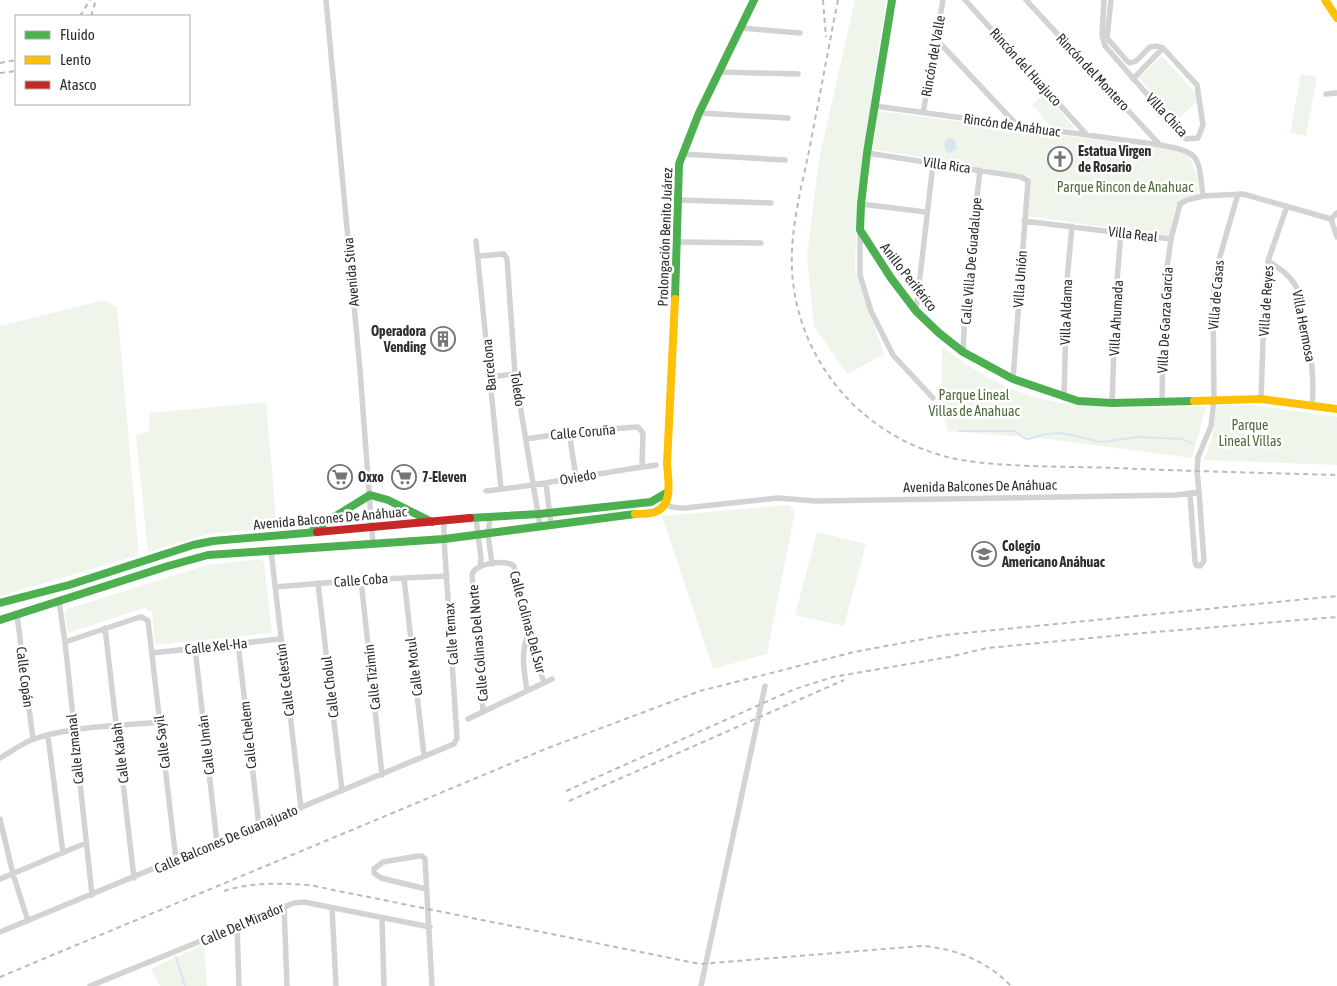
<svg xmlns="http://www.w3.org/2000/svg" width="1337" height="986" viewBox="0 0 1337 986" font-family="'Asap Condensed',sans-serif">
  <rect width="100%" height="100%" fill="#fff"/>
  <path fill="#f0f5eb" d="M855 0H886L857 199 855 269 884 354 847 374 814 326 807 256 819 159Z
    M1162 56 1195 92 1197 102 1177 120 1139 78Z
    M1301 74 1317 77 1306 136 1290 133Z
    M1045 93 1075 129 1051 127 1032 105Z
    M878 111 1180 151 1190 157 1197 177 1198 193 1176 204 1169 236 1028 216 1030 176 873 149Z
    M104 300 117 307 139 555 0 596V326Z
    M942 347C962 361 984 377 1007 387 1070 415 1139 407 1206 407L1192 458 1039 438 947 431 941 400Z
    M266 402 277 529 224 532 205 535 148 552 136 435 149 431V413Z
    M1217 405H1253L1337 417V465L1204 460 1212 439Z
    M789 505 795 511 767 654 713 669 662 516Z
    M817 532 866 544 844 626 795 615Z
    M260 559 264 562 272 633 155 645 152 612 144 608 68 633 65 613 67 609 207 565Z
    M204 944 207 986H160L151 969Z"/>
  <path fill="#d8e6f2" d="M947 138 954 139 957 148 952 152 948 153C943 149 944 144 947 138Z"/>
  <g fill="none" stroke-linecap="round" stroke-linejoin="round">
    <path stroke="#d8e6f2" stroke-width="2" d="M959 431H1011L1016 432 1024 438 1029 439 1046 434 1062 433 1101 442 1139 437 1183 439 1192 444
      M176 957 185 986"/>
    <path stroke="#d3d3d3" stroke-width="5.5" d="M326 0 360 370 373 544
      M965 0 1087 135
      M1026 0 1160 145
      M1104 0 1102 35 1105 46 1186 139 1198 138 1203 125 1197 85 1163 48 1157 46 1150 47 1136 61 1130 63 1128 62 1107 38 1111 0
      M741 28 800 33
      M935 38 1017 125
      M720 72 798 74
      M1133 79 1163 48
      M1326 94 1337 93
      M875 106 1160 145C1202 152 1198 157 1203 196
      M699 113 788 118
      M923 113 943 0
      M867 153 1021 177 1028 181 1013 379
      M682 154 785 160
      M678 200 771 203
      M861 204 926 212
      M1331 219 1337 237
      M1331 219 1337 213
      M1024 221 1171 239
      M860 231V275L871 311 893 355 933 398
      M476 241 501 489
      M678 242 761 243
      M479 256 504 254 507 259 515 374 540 526
      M1268 261C1282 270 1293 277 1299 293 1306 330 1316 367 1312 405
      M916 311 933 164
      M963 352 966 291 980 170
      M490 377 515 374
      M1064 398 1067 280 1072 226
      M1261 399 1265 284 1268 261 1287 206
      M1162 402 1164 289 1171 239 1180 204 1187 200 1203 196 1243 194 1331 219
      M1112 403 1116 293 1121 232
      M569 432 576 477
      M526 439 580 431 638 427 643 433 642 467
      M546 483 551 525
      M486 491C543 485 599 473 656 465
      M1190 494 1195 561 1196 565 1200 566 1204 561 1199 492
      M664 502C669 508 678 508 685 508L778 498 815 501 1176 495 1199 492 1197 471 1198 457 1211 426 1214 400 1213 299 1216 270 1238 194
      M490 518 488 534 492 564
      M476 519 481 558 480 566
      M271 551 301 808
      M404 578 424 756
      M361 580 382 775
      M318 583 342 791
      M275 587 361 580 447 576
      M59 602 65 642 92 895
      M17 615 33 739
      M105 628 134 878
      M65 642 137 618 142 617 148 621 176 860
      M238 643 259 826
      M195 648 217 843
      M152 653 280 639
      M527 691C524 669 520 653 529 632
      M483 711 472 575C474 563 506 559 514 566L529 632 544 683
      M468 719 552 679
      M48 736 63 853
      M0 758C11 752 22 743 34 739 71 726 120 726 160 722
      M0 819 13 874 28 921
      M0 879 86 843
      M426 889 381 878 374 873V869L383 862 418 856H422L425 859 432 986
      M284 906 287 986
      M332 908 336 986
      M382 918 384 986
      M237 926 239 986
      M0 932 454 744 457 738 444 539V520
      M90 986 294 903 304 902 430 927
      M701 986 765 686"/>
    <path stroke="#4caf50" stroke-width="8" d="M892 0 867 153 861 204 860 230 891 278 916 311 939 333 963 352 1013 379 1078 401 1112 403 1194 401
      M675 299 679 164 699 113 754 0
      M470 518 539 514 651 502 668 492
      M313 530 370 495 388 500 432 522
      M0 603 69 585 193 545 213 541 317 532
      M0 620 168 566 208 555 444 539 635 514"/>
    <path stroke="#ffc107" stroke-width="8" d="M1325 0 1337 18
      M1194 401 1261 399 1337 409
      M635 514C641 514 649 514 655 512 674 505 668 479 667 464L675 299"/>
    <path stroke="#c62828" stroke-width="8" d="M317 532 470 518"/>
    <path stroke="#bababa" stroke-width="2" stroke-dasharray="5 4" stroke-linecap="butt" d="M823 0 826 37
      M838 0C828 50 819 100 809 151 801 189 790 230 792 270 797 363 865 440 956 459 1006 468 1063 466 1114 468 1188 471 1263 473 1337 475
      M80 16 90 0
      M91 16 96 0
      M0 63 16 60
      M0 73 16 71
      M566 791 795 689 833 677 949 657 987 648 1143 633 1337 617
      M569 801 844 680
      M224 891C252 882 280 883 309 885L700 964 921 946C955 948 987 961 1011 986
      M0 977 548 748 700 691 854 652 945 635 1337 596"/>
  </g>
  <defs>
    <symbol id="church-ring" viewBox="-11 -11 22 22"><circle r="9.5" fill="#fff" stroke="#777" stroke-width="1.5"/><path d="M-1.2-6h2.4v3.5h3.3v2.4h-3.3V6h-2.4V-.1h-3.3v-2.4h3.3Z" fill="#777"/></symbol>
    <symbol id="building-ring" viewBox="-11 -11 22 22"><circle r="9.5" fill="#fff" stroke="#777" stroke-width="1.5"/><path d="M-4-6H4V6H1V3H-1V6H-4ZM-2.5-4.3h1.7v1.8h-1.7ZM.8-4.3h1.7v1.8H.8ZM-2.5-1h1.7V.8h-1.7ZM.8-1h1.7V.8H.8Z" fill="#777"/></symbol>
    <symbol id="supermarket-ring" viewBox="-11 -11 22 22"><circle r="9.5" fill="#fff" stroke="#777" stroke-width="1.5"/><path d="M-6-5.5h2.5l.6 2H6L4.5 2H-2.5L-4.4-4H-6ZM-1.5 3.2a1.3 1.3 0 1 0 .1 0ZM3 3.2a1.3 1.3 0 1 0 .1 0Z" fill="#777"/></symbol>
    <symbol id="school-ring" viewBox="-11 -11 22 22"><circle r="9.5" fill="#fff" stroke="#777" stroke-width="1.5"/><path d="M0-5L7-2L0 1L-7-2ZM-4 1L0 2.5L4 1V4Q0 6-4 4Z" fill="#777"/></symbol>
  </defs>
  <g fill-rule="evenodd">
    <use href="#church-ring" x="1046" y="145" width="28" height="28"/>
    <use href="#building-ring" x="429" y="325" width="28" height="28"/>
    <use href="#supermarket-ring" x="326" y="463" width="28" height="28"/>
    <use href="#supermarket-ring" x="390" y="463" width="28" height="28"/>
    <use href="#school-ring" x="970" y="540" width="28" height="28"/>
  </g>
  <g text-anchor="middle" stroke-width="5" stroke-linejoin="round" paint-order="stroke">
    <g font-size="14" fill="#2e2e2e" stroke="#fff">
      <text transform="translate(933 56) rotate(-80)" y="5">Rincón del Valle</text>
      <text transform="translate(1026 67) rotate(48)" y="5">Rincón del Huajuco</text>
      <text transform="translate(1093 72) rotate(47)" y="5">Rincón del Montero</text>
      <text transform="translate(1167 115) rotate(47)" y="5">Villa Chica</text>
      <text transform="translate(1012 125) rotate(8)" y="5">Rincón de Anáhuac</text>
      <text transform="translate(947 165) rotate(8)" y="5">Villa Rica</text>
      <text transform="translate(1133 234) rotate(7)" y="5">Villa Real</text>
      <text transform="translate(665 237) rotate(-88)" y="5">Prolongación Benito Juárez</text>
      <text transform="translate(971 261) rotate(-85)" y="5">Calle Villa De Guadalupe</text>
      <text transform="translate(351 272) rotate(-95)" y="5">Avenida Stiva</text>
      <text transform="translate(909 277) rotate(52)" y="5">Anillo Periférico</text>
      <text transform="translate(1020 279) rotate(-86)" y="5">Villa Unión</text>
      <text transform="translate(1216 295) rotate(-85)" y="5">Villa de Casas</text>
      <text transform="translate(1266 301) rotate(-86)" y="5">Villa de Reyes</text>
      <text transform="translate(1066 312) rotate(-88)" y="5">Villa Aldama</text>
      <text transform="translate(1116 318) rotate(-87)" y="5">Villa Ahumada</text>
      <text transform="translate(1165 320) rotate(-87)" y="5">Villa De Garza García</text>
      <text transform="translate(1304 326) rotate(79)" y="5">Villa Hermosa</text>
      <text transform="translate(489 365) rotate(-95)" y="5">Barcelona</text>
      <text transform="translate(518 389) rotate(82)" y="5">Toledo</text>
      <text transform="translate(583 432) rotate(-5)" y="5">Calle Coruña</text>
      <text transform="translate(578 477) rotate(-10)" y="5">Oviedo</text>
      <text transform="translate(980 486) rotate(-1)" y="5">Avenida Balcones De Anáhuac</text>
      <text transform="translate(330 518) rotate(-5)" y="5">Avenida Balcones De Anáhuac</text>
      <text transform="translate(361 580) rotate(-4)" y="5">Calle Coba</text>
      <text transform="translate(528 622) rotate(75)" y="5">Calle Colinas Del Sur</text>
      <text transform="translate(451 634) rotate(-94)" y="5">Calle Temax</text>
      <text transform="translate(478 643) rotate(-95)" y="5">Calle Colinas Del Norte</text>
      <text transform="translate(216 646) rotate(-6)" y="5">Calle Xel-Ha</text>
      <text transform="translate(414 667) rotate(-97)" y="5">Calle Motul</text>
      <text transform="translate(25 677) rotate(83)" y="5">Calle Copán</text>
      <text transform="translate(372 677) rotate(-96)" y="5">Calle Tizimín</text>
      <text transform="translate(285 680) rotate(-97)" y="5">Calle Celestún</text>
      <text transform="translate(330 687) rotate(-97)" y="5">Calle Cholul</text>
      <text transform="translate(248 735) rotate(-96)" y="5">Calle Chelem</text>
      <text transform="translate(162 742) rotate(-97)" y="5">Calle Sayil</text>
      <text transform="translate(206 745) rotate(-97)" y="5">Calle Umán</text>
      <text transform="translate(75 749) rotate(-96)" y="5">Calle Izmanal</text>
      <text transform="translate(120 753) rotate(-97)" y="5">Calle Kabah</text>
      <text transform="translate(226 839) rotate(-23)" y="5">Calle Balcones De Guanajuato</text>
      <text transform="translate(242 924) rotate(-23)" y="5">Calle Del Mirador</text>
    </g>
    <g font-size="14" font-weight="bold" fill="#2e2e2e" stroke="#fff" text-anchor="start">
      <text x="1078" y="156">Estatua Virgen<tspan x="1078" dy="16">de Rosario</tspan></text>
      <text x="426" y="336" text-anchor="end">Operadora<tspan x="426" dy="16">Vending</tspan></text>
      <text x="358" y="482">Oxxo</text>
      <text x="422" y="482">7-Eleven</text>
      <text x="1002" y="551">Colegio<tspan x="1002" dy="16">Americano Anáhuac</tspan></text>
    </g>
    <g font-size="14" fill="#4e6a3a" stroke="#fff">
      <text x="1125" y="192">Parque Rincon de Anahuac</text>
      <text x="974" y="400">Parque Lineal<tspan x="974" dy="16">Villas de Anahuac</tspan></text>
      <text x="1250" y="430">Parque<tspan x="1250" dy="16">Lineal Villas</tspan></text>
    </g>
  </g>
  <rect x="15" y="15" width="175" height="90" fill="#ffffff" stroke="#ababab"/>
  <rect x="25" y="31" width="25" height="8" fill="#4caf50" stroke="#ababab"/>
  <text x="60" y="40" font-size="15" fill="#2e2e2e">Fluido</text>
  <rect x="25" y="56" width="25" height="8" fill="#ffc107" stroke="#ababab"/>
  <text x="60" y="65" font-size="15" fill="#2e2e2e">Lento</text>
  <rect x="25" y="81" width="25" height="8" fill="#c62828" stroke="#ababab"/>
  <text x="60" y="90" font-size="15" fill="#2e2e2e">Atasco</text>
</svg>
